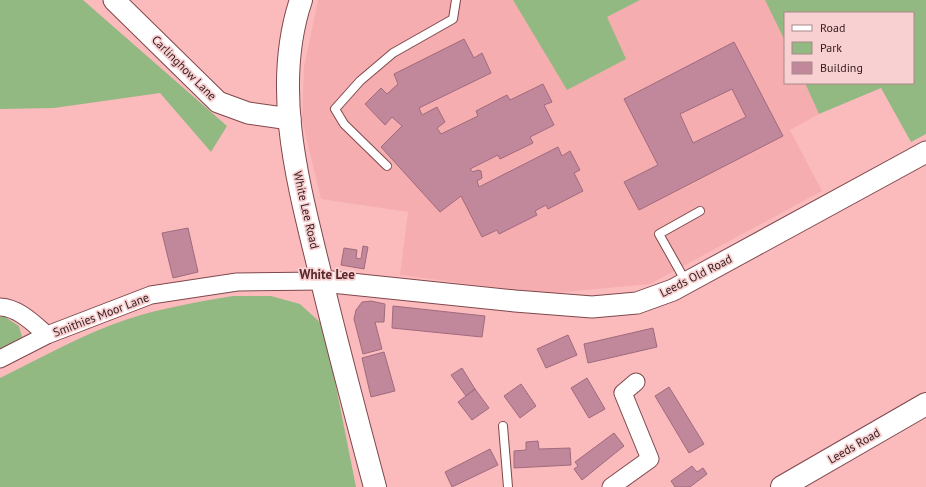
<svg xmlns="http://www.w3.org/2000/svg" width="926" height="487" viewBox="0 0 926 487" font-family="'PT Sans',sans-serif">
  <rect width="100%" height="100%" fill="#fbbbbd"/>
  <path fill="#f5adb0" d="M318 0H513L567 89 607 17 640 0H765L785 41V83H805L819 114 790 130 822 191 650 284 544 294 400 275 408 212 321 199 302 120 304 67Z"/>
  <path fill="#92b982" d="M0 0H83L227 126 211 152 160 93 54 108 0 109Z
    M513 0H640L607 17 626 59 567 90Z
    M765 0H926V134L911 142 881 88 819 114 805 83H913V13H785V41Z
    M233 296H271L300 304 324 326 356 487H0V378C41 358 85 333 128 319 162 308 197 302 233 296Z
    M0 317H5L19 326 22 337 0 349Z"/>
  <path fill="#c1889c" stroke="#a06a7d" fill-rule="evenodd" d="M464 39 474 58 482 53 491 73 419 108 422 115 437 107 445 122 437 128 441 134 478 116 476 111 507 95 510 100 543 84 552 102 544 105 554 125 530 137 533 143 500 159 498 155 470 169 473 172 478 170 481 171 482 178 477 181 479 187 558 147 562 156 570 151 580 170 574 173 583 191 548 209 546 205 535 211 537 215 499 234 497 230 482 237 461 196 440 212 381 147 402 126 392 117 385 125 365 104 381 88 387 94 398 84 394 74Z
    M734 42 783 136 639 210 624 182 658 165 624 99ZM732 89 746 117 693 143 680 114Z
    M188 228 198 272 173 278 162 233Z
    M363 246 368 247 364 269 341 265 344 248 357 250 356 258 361 259Z
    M371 301 385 304 384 322H375L382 349 363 354 354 319 356 310 362 302Z
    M393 306 485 316 482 337 392 328Z
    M653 328 657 347 588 363 584 344Z
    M568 335 577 355 546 368 537 349Z
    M384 352 395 391 371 397 362 358Z
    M462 368 475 389 466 396 451 375Z
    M587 378 605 409 589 418 571 388Z
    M521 384 536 406 520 418 504 396Z
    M669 387 704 444 689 453 655 396Z
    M475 389 489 408 472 420 458 402Z
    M614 433 624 446 582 480 574 469 578 466 575 462Z
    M538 441 539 449 570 448 571 465 514 468V451L526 450V442Z
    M490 449 498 465 452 487 445 472Z
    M692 466 697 472 703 468 707 474 690 487H675L671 481Z"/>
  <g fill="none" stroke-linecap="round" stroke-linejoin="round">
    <defs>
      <path id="service" d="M387 166 344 124 335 109 360 81 393 53 453 19 456 0
        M686 282 659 234 700 211
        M503 426 508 487"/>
      <path id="minor" d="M0 307C19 308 33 323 47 335
        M0 359 47 335 151 295 237 282 322 281
        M611 487 650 459 623 393 636 382"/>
      <path id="tertiary" d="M114 0 218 102 248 113 290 119
        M322 281 515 301 592 307 637 303 673 290 926 152"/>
      <path id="secondary" d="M301 0C271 89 299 186 320 273 337 345 356 416 375 487"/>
      <path id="primary" d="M782 487 926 404"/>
    </defs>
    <use href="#service" stroke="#7f484c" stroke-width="10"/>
    <use href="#minor" stroke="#7f484c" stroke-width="19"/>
    <use href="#tertiary" stroke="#7f484c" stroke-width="23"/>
    <use href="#secondary" stroke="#7f484c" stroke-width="24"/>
    <use href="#primary" stroke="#7f484c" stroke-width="24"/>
    <use href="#service" stroke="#fff" stroke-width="8"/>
    <use href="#minor" stroke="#fff" stroke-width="17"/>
    <use href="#tertiary" stroke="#fff" stroke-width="21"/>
    <use href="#secondary" stroke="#fff" stroke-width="22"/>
    <use href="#primary" stroke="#fff" stroke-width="22"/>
  </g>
  <g text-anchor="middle" stroke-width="3.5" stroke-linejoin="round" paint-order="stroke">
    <g font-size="12" fill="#331b1d" stroke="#f8d0d1">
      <text transform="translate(184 68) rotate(45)" y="4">Carlinghow Lane</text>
      <text transform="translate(306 210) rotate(77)" y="4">White Lee Road</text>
      <text transform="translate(696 276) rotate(-27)" y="4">Leeds Old Road</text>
      <text transform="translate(101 315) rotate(-21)" y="4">Smithies Moor Lane</text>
      <text transform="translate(854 446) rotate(-30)" y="4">Leeds Road</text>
    </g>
    <g font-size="13" font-weight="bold" fill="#59272b" stroke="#f8d0d1">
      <text x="327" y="279">White Lee</text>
    </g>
  </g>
  <rect x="784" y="12" width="130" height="72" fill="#f8d0d1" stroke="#a98889"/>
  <rect x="792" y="25" width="20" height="6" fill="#ffffff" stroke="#a98889"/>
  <text x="820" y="32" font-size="12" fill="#331b1d">Road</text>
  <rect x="792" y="42" width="20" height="12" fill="#92b982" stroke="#a98889"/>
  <text x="820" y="52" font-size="12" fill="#331b1d">Park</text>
  <rect x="792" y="62" width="20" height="12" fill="#c1889c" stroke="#a98889"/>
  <text x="820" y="72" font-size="12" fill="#331b1d">Building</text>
</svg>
